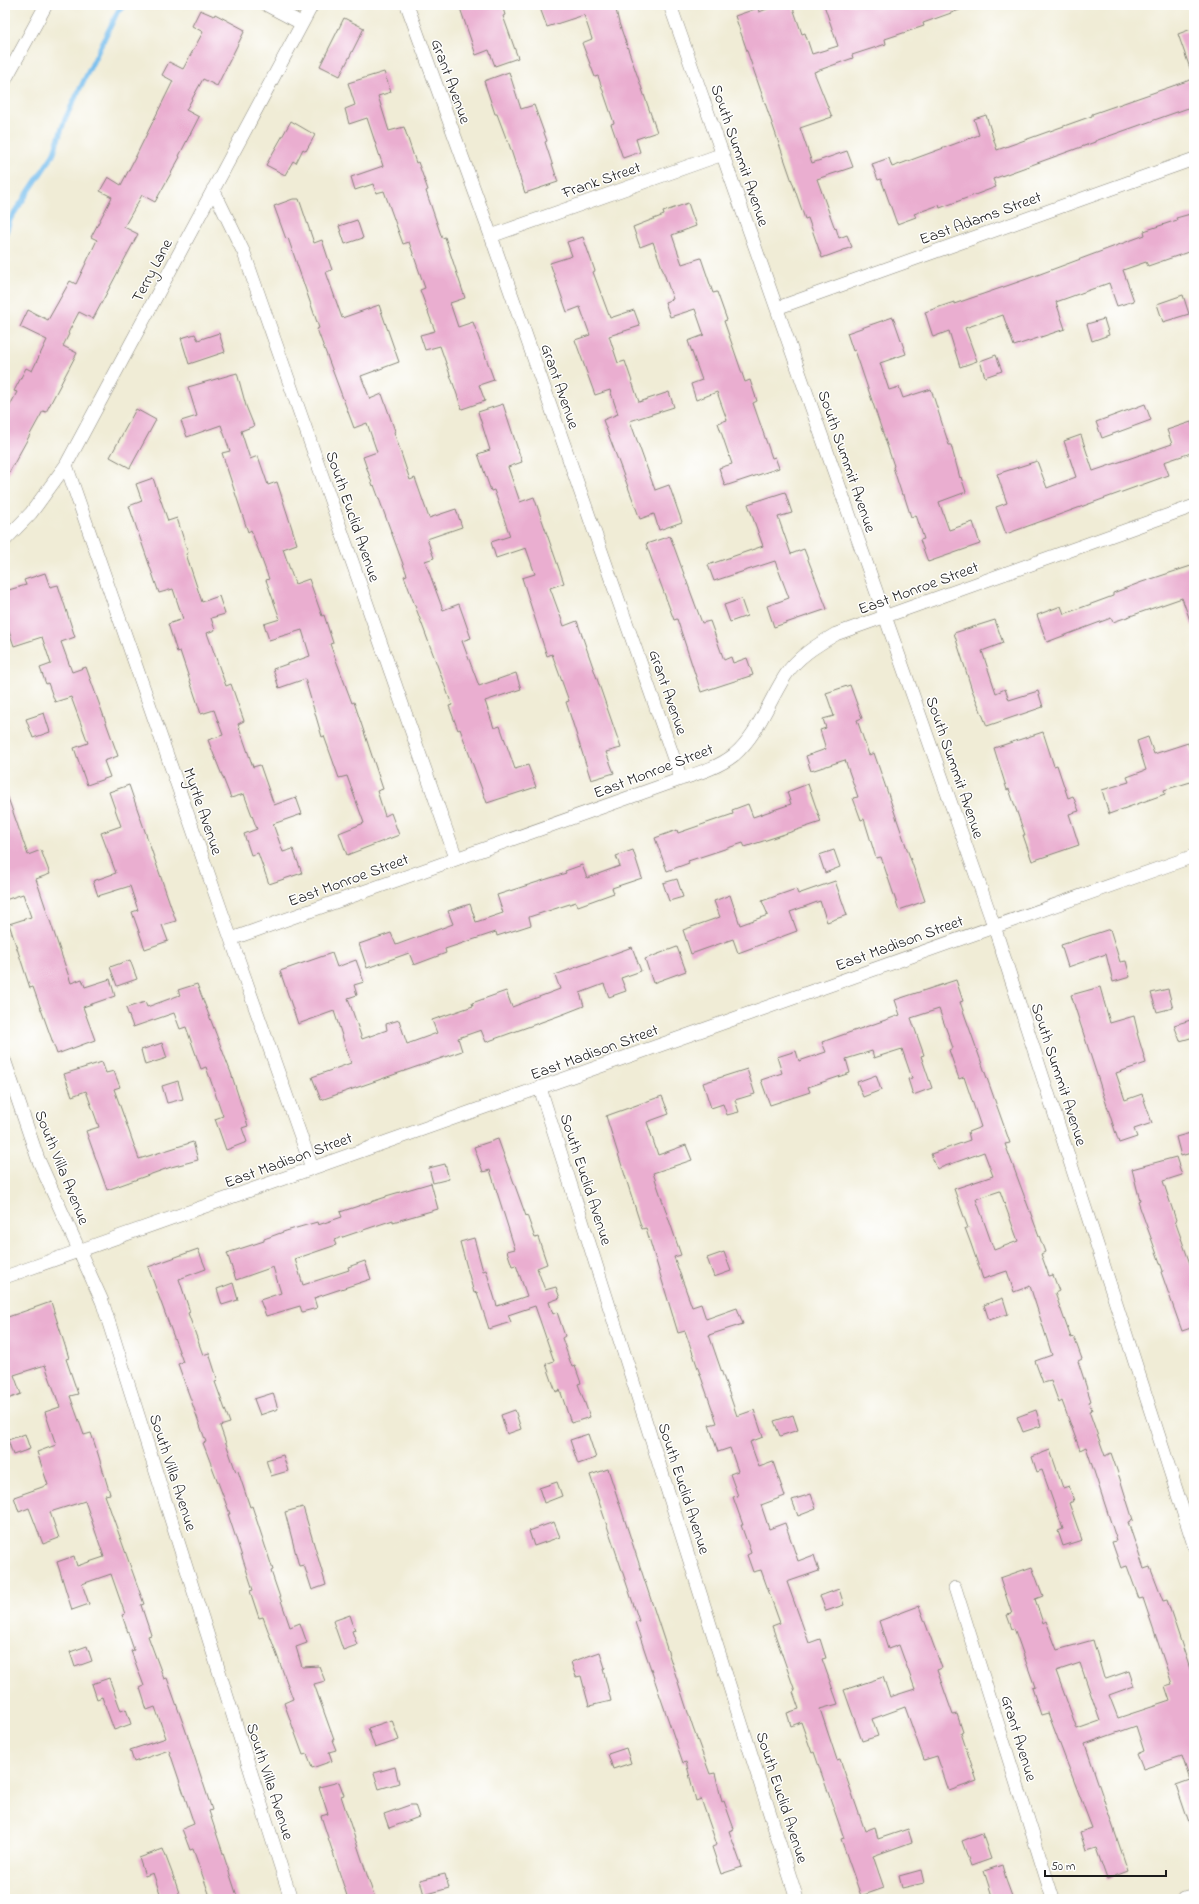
<svg xmlns="http://www.w3.org/2000/svg" width="1199" height="1904" viewBox="0 0 1199 1904" font-family="'Indie Flower',sans-serif">
  <rect width="100%" height="100%" fill="#fff"/>
  <filter id="ink" filterUnits="userSpaceOnUse"><feTurbulence type="fractalNoise" baseFrequency=".025" numOctaves="2"/><feDisplacementMap in="SourceGraphic" scale="8" xChannelSelector="R" yChannelSelector="G"/><feConvolveMatrix kernelMatrix="1 2 1 2 8 2 1 2 1" color-interpolation-filters="sRGB"/></filter>
  <filter id="wash" filterUnits="userSpaceOnUse"><feTurbulence type="fractalNoise" baseFrequency=".012" numOctaves="4" result="noise"/><feDisplacementMap in="SourceGraphic" scale="16" xChannelSelector="R" yChannelSelector="G"/><feGaussianBlur stdDeviation="0.9" result="paint"/><feColorMatrix in="noise" values="0 0 0 0 0 0 0 0 0 0 0 0 0 0 0 0 0 1.4 0 .05"/><feComposite in="paint" operator="in"/></filter>
  <g filter="url(#wash)">
    <rect width="100%" height="100%" fill="#f0ecd6"/>
    <g fill="none" stroke-linecap="round" stroke-linejoin="round">
      <path stroke="#75bded" stroke-width="5" d="M5 235 11 218 53 155 65 119 118 11 125 5"/>
    </g>
    <g id="blocks">
      <path fill="#eaaed0" fill-rule="evenodd" d="M459 5H502L505 15 503 16 518 58 495 66 489 50 476 55Z
        M548 5H615L619 23 657 132 636 139 640 152 623 158 611 124 614 123 598 76 595 77 582 43 592 39 584 15 547 27 540 8Z
        M778 5H792L802 34 805 33 812 54 838 46 824 5H968V7L923 23 924 26 885 39 886 44 852 55 853 58 814 72 832 117 800 128 812 163 847 151 853 167 817 179 835 229 836 228 839 238 847 235 852 247 822 258 808 218 805 219 735 16 758 8 759 12Z
        M200 10 214 16 215 14 245 30 217 86 203 79 186 110 199 117 179 156 180 157 155 202 142 195 124 227 138 234 93 319 79 312 68 333 69 334 63 346 77 353 46 412 43 411 5 480V415L17 392 14 391 26 368 32 371 47 340 20 327 28 310 48 320 70 281 76 284 97 240 91 237 112 197 100 191 108 177 121 185 134 160 173 81 162 75 169 62 183 69 203 32 192 26Z
        M344 18 364 28 340 76 320 66Z
        M1194 28V74H1192L1178 34Z
        M384 72 391 92 378 96 389 131 404 127 416 163 418 162 428 190 426 191 442 238 445 237 465 298 450 303 458 327 473 322 494 380 479 385 485 401 462 409 440 346 425 350 420 335 435 331 420 290 425 288 409 242 403 244 384 191 376 193 373 184 355 190 351 177 383 166 367 118 349 124 345 109 355 105 348 83Z
        M509 72 521 109 534 105 547 141 545 142 558 182 525 193 507 138H506L497 114H495L484 81Z
        M1190 80 1194 92V106L1095 141V142L993 179 996 187 940 208 939 205 914 214 916 217 897 224 881 179 878 180 872 164 889 158 892 167 979 135 974 119 986 115 997 150 1092 116V114Z
        M291 121 315 135 306 151 303 149 296 163 293 161 285 175 266 165Z
        M293 199H299L314 243 322 240 332 270 326 272 342 318 379 305 399 362 361 376 370 399 382 394 395 431 394 432 410 480 415 478 429 518 456 509 462 527 427 539 434 558 425 561 443 610 459 604 471 638 462 641 479 686 516 673 521 689 485 701 494 728 500 726 515 769 528 765 536 787 487 803 460 729 458 730 449 706 452 705 404 576 407 575 374 485 373 486 363 457 377 452 367 423 354 428 317 329 319 328 288 238 286 239 274 206Z
        M688 203 696 226 672 235 682 264 701 258 713 293 717 292 727 320 724 321 745 382 750 380 757 401 753 403 772 458 775 457 779 468 725 486 719 468 732 464 718 423 727 420 717 392 696 400 691 384 702 380 688 341 704 335 695 309 670 317 665 302 673 299 653 242 640 247 633 227 664 215 663 212Z
        M1194 213V250L1148 266 1146 262 1123 270 1134 301 1117 306 1109 283 1056 302 1065 329 1014 346 1003 315 965 328 977 361 960 367 949 331 933 337 925 312 954 302V304L1024 280 1145 235 1144 231 1177 220 1176 218Z
        M357 220 363 238 345 244 339 226Z
        M583 237 595 271 593 272 610 318 634 310 640 326 609 336 618 363 625 361 639 402 669 392 674 407 630 421 655 490 669 485 682 522 659 530 654 514 640 519 603 420 618 414 610 390 595 395 575 340 590 335 580 307 567 312 550 263 572 256 567 242Z
        M1183 295 1189 314 1163 322 1157 304Z
        M893 317 906 354 880 363 889 390 899 387 903 398 931 389 949 445H951L960 478 961 477 966 492 939 502 949 530 973 522 980 544 928 562 920 540 924 539 916 515 911 517 904 495H902L893 467 894 466 855 350 853 351 847 333Z
        M1104 319 1109 335 1092 341 1087 324Z
        M219 333 225 352 189 364 181 338 195 334 198 340Z
        M996 355 1002 371 985 377 980 361Z
        M237 373 246 406 254 426 241 431 250 459 258 456 268 485 277 482 297 544 283 549 295 584 309 579 322 616 324 615 333 643 330 644 352 703 354 702 383 789 377 791 385 816 391 813 399 835 347 855 339 833 364 823 347 776 339 778 324 736 322 737 305 679 279 688 273 669 310 656 302 630 269 640 264 624 280 619 266 580 269 579 251 530 248 532 222 453 230 451 221 425 187 437 181 421 197 416 188 387Z
        M503 404 522 462 508 467 520 502 534 497 564 583 550 588 564 626 577 621 621 748 606 752 614 773 591 780 566 702 569 701 552 654 547 656 522 578 535 574 526 548 496 558 491 542 510 536 494 490 491 491 478 454 490 450 478 412Z
        M1145 404 1151 420 1102 438 1096 422Z
        M136 409 156 420 130 468 110 457Z
        M1191 422 1194 431V452L1164 462 1169 475 1006 534 996 507 1007 503 997 474 1037 461 1047 488 1076 477 1064 441 1081 435 1093 471 1172 444 1167 430Z
        M153 478 168 521 177 518 188 553 186 554 202 602 219 596 225 614 211 618 215 630 207 633 226 686 231 684 244 721 238 724 253 767 260 765 274 805 296 797 302 814 273 824 283 852 293 849 302 873 269 884 258 853 251 855 244 834 257 829 244 794 231 798 208 740 223 735 214 710 201 714 180 651 177 652 168 624 183 619 173 589 159 593 129 506 142 501 136 484Z
        M785 492 792 513 778 517 791 554 804 549 827 609 774 627 767 606 789 598 775 561 714 581 708 565 763 546 748 504Z
        M670 536 702 623 710 621 724 660 731 657 733 663 747 658 753 675 701 692 677 619 674 620 646 544Z
        M1194 565V626H1192L1182 598 1113 622 1111 618 1047 642 1037 615 1061 606 1064 614 1113 596V593L1142 582Z
        M45 573 50 587 58 585 75 637 61 642 72 672 86 667 118 756 104 761 110 777 87 785 74 748 88 743 71 697 55 702 48 683 46 684 40 668 51 664 42 637 14 646 5 620V591L26 585 24 580Z
        M741 599 747 616 730 622 724 605Z
        M995 620 1003 643 982 651 996 693 1005 689 1009 700 1038 691 1043 707 987 726 972 690 954 633Z
        M850 685 862 718 857 720 869 755 874 753 925 901 899 910 881 857 876 858 864 819 861 820 853 798 858 797 845 760 811 771 806 756 826 749 820 730 826 728 823 719 834 716 826 693Z
        M44 713 50 732 33 738 26 719Z
        M1043 732 1054 766 1057 765 1068 798 1073 796 1079 811 1069 814 1079 845 1032 861 1023 835H1025L1009 789 1007 790 994 748Z
        M1148 737 1154 754 1188 743 1194 761V781L1164 790 1165 794 1109 814 1102 790 1129 782 1127 777 1146 770 1137 741Z
        M808 784 821 822 745 847 743 843 688 861 689 863 667 871 655 838 677 830 678 833 733 814 732 810 748 804 753 817 791 804 787 792Z
        M129 785 176 921 162 925 168 941 145 949 132 912 138 910 130 886 98 896 93 881 116 873 101 833 121 826 109 792Z
        M5 795H7L28 855 41 850 50 874 36 879 71 983 82 979 85 987 110 979 115 996 83 1007 95 1040 57 1054 33 987 30 988 9 924 31 917 23 894 5 900Z
        M633 850 642 878 612 888 614 893 578 906 576 902 529 917 531 925 497 936 496 932 445 949 446 953 414 965 409 953 367 968 359 944 391 933 396 945 453 924 448 911 470 904 476 922 503 913 497 895 566 873 565 871 582 865 587 878 620 866 616 856Z
        M834 850 840 867 825 873 819 855Z
        M677 879 683 897 669 901 663 883Z
        M835 881 847 915 827 922 820 901 790 912 797 931 738 953 733 939 691 954 683 930 720 917 714 901 730 895 740 925 768 915 762 901 796 889 798 894Z
        M1110 929 1120 962 1126 961 1130 977 1113 982 1106 954 1068 967 1061 945Z
        M632 947 641 971 621 978 626 991 609 997 604 984 580 993 584 1006 561 1015 486 1042 481 1030 458 1038 462 1051 321 1100 312 1077 351 1063 334 1011 298 1024 280 971 332 953 337 967 356 960 364 982 354 985 357 995 348 998 362 1039 387 1030 386 1024 399 1020 407 1044 437 1033 432 1020 473 1006 472 1003 506 991 512 1007 560 989 555 975Z
        M677 947 686 971 653 983 645 959Z
        M130 960 137 979 117 986 110 967Z
        M956 980 963 1001 960 1002 1010 1143 1005 1144 1045 1252 1041 1254 1049 1276 1053 1275 1059 1291 1055 1293 1071 1338 1074 1337 1082 1359 1078 1361 1091 1401 1089 1402 1092 1410 1089 1411 1105 1456 1111 1453 1120 1479 1133 1520 1128 1522 1144 1569 1150 1567 1163 1601 1167 1600 1194 1681V1832H1192L1176 1785 1190 1780 1182 1756 1143 1769 1137 1754 1144 1751 1136 1726 1085 1744 1128 1871 1107 1879 1096 1848 1086 1851 1080 1832 1092 1828 1048 1713 1041 1715 1032 1688 1035 1687 1014 1628 1012 1629 1007 1615 1012 1614 1000 1578 1032 1567 1043 1596 1035 1599 1043 1623 1046 1621 1057 1650 1093 1640 1104 1678 1106 1679 1129 1671 1134 1686 1109 1695 1118 1718 1170 1701 1165 1686 1172 1684 1143 1598 1139 1599 1127 1566 1121 1568 1112 1542 1117 1541 1086 1447 1080 1450 1062 1401 1059 1403 1051 1381 1043 1383 1035 1361 1052 1355 1030 1286 1014 1292 1007 1271 983 1279 971 1244 965 1228H968L954 1189 993 1176 984 1152 937 1169 931 1154 970 1140 968 1132 981 1127 964 1077 959 1079 949 1050 953 1048 939 1009 911 1018 924 1055 921 1056 932 1088 913 1095 908 1079 912 1078 902 1049 874 1058 872 1051 846 1059 850 1073 808 1087 810 1092 770 1105 761 1080 782 1073 777 1057 796 1051 799 1061 826 1052 822 1042 900 1015 895 1000ZM1000 1191 1018 1241 994 1250 976 1199ZM1080 1663 1100 1721 1077 1729 1056 1671Z
        M197 984 231 1073 248 1126 242 1128 247 1142 226 1150 215 1119 223 1116 206 1067 201 1069 186 1027 180 1029 174 1013 133 1027 126 1008 145 1002 147 1007 180 995 178 990Z
        M1100 987 1110 1023 1134 1016 1138 1033H1137L1146 1063 1116 1073 1125 1100 1142 1094 1152 1123 1134 1129 1137 1137 1119 1143 1071 995Z
        M1168 989 1173 1008 1157 1012 1151 993Z
        M1194 1019V1037L1180 1041 1174 1025Z
        M162 1043 167 1058 145 1065 141 1050Z
        M102 1062 106 1073 114 1071 120 1087 114 1089 139 1159 193 1142 198 1160 171 1167 107 1190 86 1131 99 1127 86 1091 72 1096 64 1074Z
        M747 1069 755 1094 735 1100 739 1112 727 1115 723 1104 711 1108 703 1083Z
        M876 1075 881 1090 863 1097 857 1082Z
        M178 1081 183 1099 167 1103 162 1086Z
        M662 1096 669 1114 647 1122 658 1155 686 1145 692 1160 653 1173 681 1255 674 1257 692 1307 701 1304 706 1319 737 1308 743 1324 709 1335 737 1416 754 1410 763 1437 750 1442 759 1467 773 1462 785 1496 761 1505 769 1529 785 1523 798 1561 814 1555 819 1571 787 1582 809 1643 820 1639 826 1658 822 1659 838 1704 820 1709 837 1760 840 1759 865 1831 875 1827 878 1839 908 1829 912 1842 873 1856 884 1888 861 1896 841 1839 844 1838 814 1752 812 1753 801 1722 791 1726 787 1713 799 1709 793 1692 795 1691 772 1626 780 1623 761 1570 753 1572 747 1555 751 1553 741 1525H743L733 1497 738 1496 730 1474 738 1471 730 1448 718 1452 709 1425 717 1423 685 1331 678 1333 646 1228 642 1229 606 1116Z
        M1194 1132V1152L1181 1156 1176 1137Z
        M498 1139 526 1216 527 1215 535 1238 538 1237 547 1264 537 1268 545 1290 556 1287 560 1298 549 1302 553 1314 557 1312 565 1336 562 1338 572 1367 575 1366 581 1383 578 1384 590 1417 571 1423 560 1390 556 1392 546 1364 554 1361 535 1306 508 1315 511 1322 489 1329 477 1292 474 1293 460 1242 474 1238 483 1271 486 1270 497 1306 527 1296 516 1265 512 1266 507 1251 515 1249 490 1170 483 1172 474 1147Z
        M1176 1157 1182 1175 1163 1181 1176 1220 1175 1221 1194 1275V1327L1182 1331 1161 1272 1163 1271 1138 1202 1140 1201 1132 1169Z
        M445 1164 449 1179 433 1183 429 1168Z
        M431 1183 438 1209 393 1222V1220L334 1240 336 1245 295 1259 303 1285 349 1270 348 1267 365 1261 371 1279 314 1298 317 1308 302 1312 300 1306 266 1316 260 1300 281 1293 273 1267 236 1280 227 1253 264 1241V1239L286 1231 317 1222 318 1225 342 1217 340 1212 386 1197V1196Z
        M198 1249 206 1269 179 1279 190 1312 188 1313 203 1355 209 1353 218 1381 215 1382 230 1423 220 1426 236 1472 238 1471 250 1507 252 1506 273 1570 271 1571 290 1627 300 1623 307 1643 296 1647 302 1667 319 1666 325 1681 314 1684 334 1740H332L336 1750 329 1752 332 1761 312 1768 307 1754 303 1755 284 1703 293 1699 263 1617 259 1618 250 1591 253 1590 228 1514H230L203 1443 206 1442 178 1364 183 1362 148 1267Z
        M724 1252 731 1271 714 1277 707 1258Z
        M233 1283 238 1300 222 1305 217 1289Z
        M1003 1298 1008 1314 989 1320 984 1305Z
        M51 1302 69 1358 66 1359 78 1394 70 1396 84 1435 91 1433 98 1454 110 1494 105 1495 144 1604 141 1605 151 1635 148 1636 164 1679 167 1678 189 1740 212 1810 209 1811 238 1899H211L193 1849 190 1850 182 1829 194 1824 169 1750 134 1762 130 1750 166 1738 155 1707 147 1710 140 1688 144 1686 131 1651 134 1650 122 1615 125 1614 111 1574 82 1584 89 1604 72 1610 57 1562 74 1556 77 1566 104 1557 85 1501 50 1512 59 1538 43 1544 29 1508 19 1512 14 1497 48 1485 37 1452 56 1445 45 1412 60 1407 45 1365 14 1375 21 1394 5 1400V1318Z
        M273 1393 278 1409 260 1415 254 1399Z
        M515 1410 521 1429 507 1434 501 1415Z
        M1036 1410 1041 1426 1023 1432 1017 1417Z
        M793 1415 798 1430 780 1436 774 1421Z
        M25 1434 30 1449 13 1455 8 1440Z
        M588 1434 596 1458 578 1464 570 1440Z
        M1050 1450 1063 1488 1069 1486 1074 1501 1069 1503 1082 1540 1063 1546 1058 1531 1063 1529 1042 1470 1037 1472 1032 1457Z
        M283 1455 288 1471 271 1476 266 1460Z
        M608 1469 693 1728 710 1774 715 1773 722 1802 724 1801 734 1829 729 1831 742 1867 721 1874 712 1847 717 1845 701 1799 696 1801 686 1762 683 1763 660 1696 635 1622 639 1621 590 1475Z
        M557 1482 562 1496 544 1503 539 1488Z
        M811 1494 816 1509 798 1516 792 1500Z
        M303 1507 326 1585 312 1590 304 1565 299 1566 285 1512Z
        M554 1522 560 1537 534 1546 529 1531Z
        M839 1589 844 1605 826 1611 820 1596Z
        M919 1606 942 1668 937 1670 953 1715 957 1714 963 1732 961 1733 977 1781 949 1791 937 1756 924 1760 905 1707 872 1719 878 1736 862 1741 844 1690 883 1677 890 1697 915 1689 899 1645 888 1649 879 1621Z
        M350 1615 355 1630 352 1631 357 1645 343 1650 333 1621Z
        M87 1646 92 1661 75 1667 70 1652Z
        M600 1652 605 1668 603 1669 611 1701 589 1706 581 1676 576 1677 571 1662Z
        M109 1678 121 1711 126 1709 131 1724 114 1730 102 1697 97 1699 92 1684Z
        M392 1720 399 1740 375 1748 368 1728Z
        M626 1748 631 1763 613 1769 608 1754Z
        M395 1767 399 1783 379 1789 374 1773Z
        M339 1782 344 1795 341 1796 375 1899H348L321 1816 328 1814 319 1787Z
        M410 1805H415L419 1817 389 1828 384 1814Z
        M982 1833 991 1859 971 1866 962 1841Z
        M163 1849 174 1878 181 1899H162L153 1873 145 1876 139 1858Z
        M1002 1865 1006 1880 1013 1899H993L984 1871Z
        M921 1870 924 1883 902 1888 899 1876Z
        M445 1874 449 1888 424 1895 420 1880Z"/>
    </g>
  </g>
  <g filter="url(#ink)">
    <use href="#blocks" fill-opacity="0" stroke="#868479" stroke-width="1"/>
    <g fill="none" stroke-linecap="round" stroke-linejoin="round">
      <defs>
        <path id="minor" d="M267 5 301 23
          M407 5 491 236 681 779
          M670 5 994 926 1194 1545
          M5 80 46 5
          M213 189 244 253 456 858
          M491 236 723 154
          M777 308 1194 159
          M66 465 231 939 312 1168
          M5 540 31 513 66 465 312 5
          M231 939 681 779C699 773 719 767 734 755 758 734 768 703 785 676 797 657 817 645 836 634L1194 506
          M5 1062 38 1159 102 1301 291 1899
          M540 1088 797 1899
          M5 1277 1194 856
          M955 1588 1053 1899
          M1184 1899 1194 1896"/>
      </defs>
      <use href="#minor" stroke="#868479" stroke-width="14"/>
      <use href="#minor" stroke="#fff" stroke-width="13"/>
    </g>
  </g>
  <g text-anchor="middle" stroke-width="3" stroke-linejoin="round" paint-order="stroke">
    <g font-size="16" fill="#1c1c1c" stroke="#fff">
      <text transform="translate(452 81) rotate(70)" y="6">Grant Avenue</text>
      <text transform="translate(741 155) rotate(71)" y="6">South Summit Avenue</text>
      <text transform="translate(601 179) rotate(-19)" y="6">Frank Street</text>
      <text transform="translate(980 217) rotate(-20)" y="6">East Adams Street</text>
      <text transform="translate(151 270) rotate(-62)" y="6">Terry Lane</text>
      <text transform="translate(561 386) rotate(71)" y="6">Grant Avenue</text>
      <text transform="translate(848 461) rotate(71)" y="6">South Summit Avenue</text>
      <text transform="translate(354 516) rotate(71)" y="6">South Euclid Avenue</text>
      <text transform="translate(918 587) rotate(-20)" y="6">East Monroe Street</text>
      <text transform="translate(669 692) rotate(71)" y="6">Grant Avenue</text>
      <text transform="translate(956 767) rotate(71)" y="6">South Summit Avenue</text>
      <text transform="translate(653 770) rotate(-21)" y="6">East Monroe Street</text>
      <text transform="translate(204 811) rotate(71)" y="6">Myrtle Avenue</text>
      <text transform="translate(348 879) rotate(-20)" y="6">East Monroe Street</text>
      <text transform="translate(899 942) rotate(-20)" y="6">East Madison Street</text>
      <text transform="translate(594 1051) rotate(-20)" y="6">East Madison Street</text>
      <text transform="translate(1060 1074) rotate(72)" y="6">South Summit Avenue</text>
      <text transform="translate(288 1159) rotate(-20)" y="6">East Madison Street</text>
      <text transform="translate(63 1167) rotate(68)" y="6">South Villa Avenue</text>
      <text transform="translate(587 1179) rotate(72)" y="6">South Euclid Avenue</text>
      <text transform="translate(174 1472) rotate(72)" y="6">South Villa Avenue</text>
      <text transform="translate(685 1488) rotate(72)" y="6">South Euclid Avenue</text>
      <text transform="translate(1020 1738) rotate(73)" y="6">Grant Avenue</text>
      <text transform="translate(271 1781) rotate(72)" y="6">South Villa Avenue</text>
      <text transform="translate(783 1797) rotate(72)" y="6">South Euclid Avenue</text>
    </g>
  </g>
  <rect width="1199" height="1904" fill="none" stroke="#fff" stroke-width="20"/>
  <path d="M1045 1870v6h121v-6" fill="none" stroke="#1c1c1c" stroke-width="2"/>
  <text x="1051" y="1870" font-size="12" fill="#1c1c1c" stroke="#ffffff" stroke-width="3" paint-order="stroke">50 m</text>
</svg>
